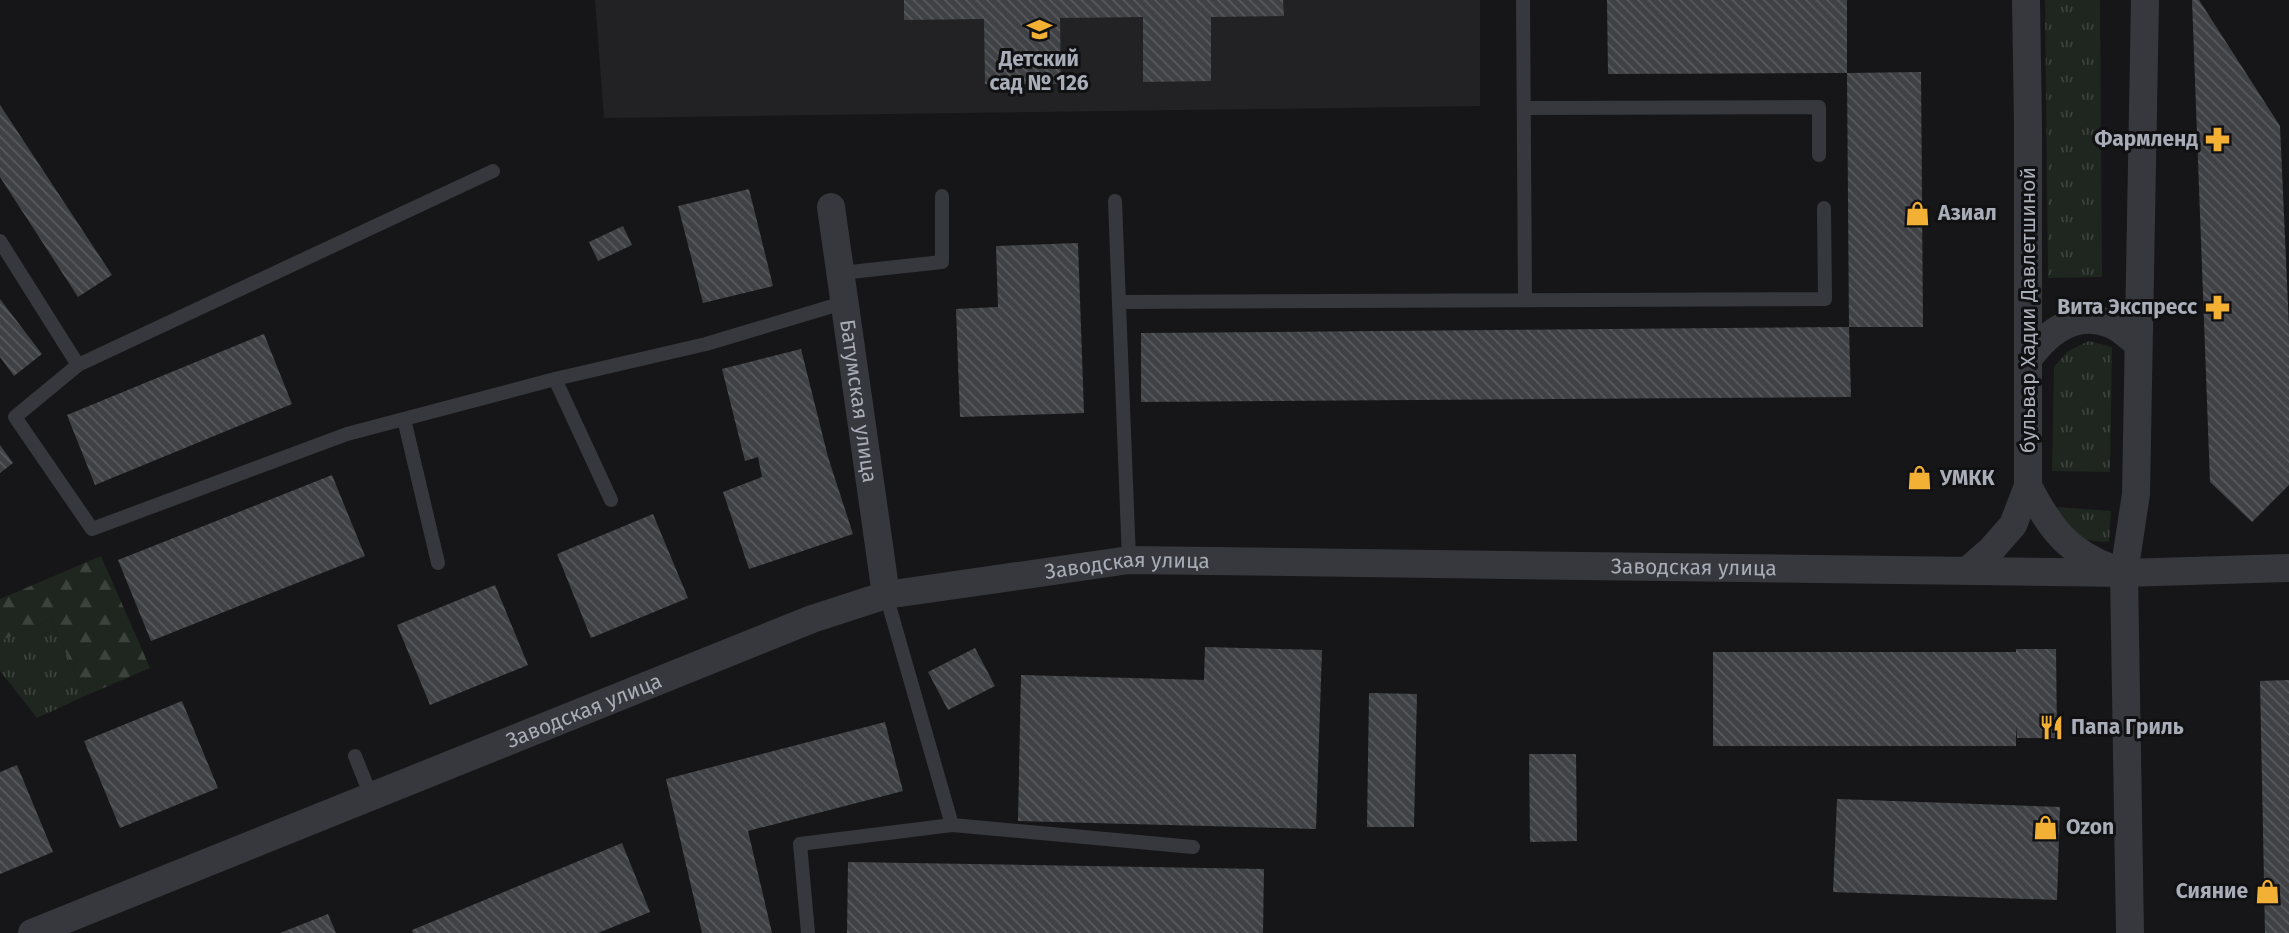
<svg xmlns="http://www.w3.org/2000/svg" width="2289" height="933" viewBox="0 0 2289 933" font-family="'Fira Sans',sans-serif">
  <defs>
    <pattern id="grass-tufts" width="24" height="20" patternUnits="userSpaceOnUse" patternTransform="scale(1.75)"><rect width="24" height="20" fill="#1e261f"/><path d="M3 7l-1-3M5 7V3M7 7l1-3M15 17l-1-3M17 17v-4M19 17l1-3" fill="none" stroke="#3c433d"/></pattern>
    <pattern id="forest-firs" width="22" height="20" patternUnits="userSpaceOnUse" patternTransform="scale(1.75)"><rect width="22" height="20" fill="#1e261f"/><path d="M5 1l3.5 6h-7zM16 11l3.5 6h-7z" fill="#3c433d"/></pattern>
    <pattern id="building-back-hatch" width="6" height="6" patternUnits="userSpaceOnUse" patternTransform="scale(1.75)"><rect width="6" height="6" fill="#404145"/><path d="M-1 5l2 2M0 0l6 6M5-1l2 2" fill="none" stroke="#595a5e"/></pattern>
  </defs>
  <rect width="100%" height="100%" fill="#161618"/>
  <path fill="#222225" d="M595 0H1480V106L604 118Z"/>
  <path fill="url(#grass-tufts)" d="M2045 0H2100L2102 277 2048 278Z
    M2089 341 2112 347 2110 472 2052 471 2054 367 2068 351Z
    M2056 507 2111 511 2109 542C2075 540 2071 539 2056 507Z
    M51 619 85 696 37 718 0 671V641Z"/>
  <path fill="url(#forest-firs)" d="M101 556 150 668 85 696 51 619 0 641V599Z"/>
  <path fill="url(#building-back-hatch)" d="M904 0H1283L1284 16 1211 17V81L1143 82V17L1060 18 1061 84H985L984 19 904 20Z
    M1607 0H1847V73L1608 74Z
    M2192 0H2199L2280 126 2289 327V485L2252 522 2210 482Z
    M1921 72 1923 327H1849L1847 73Z
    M0 105 112 275 78 297 0 177Z
    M749 189 773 286 703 303 678 206Z
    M623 226 632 245 598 261 589 242Z
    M1078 243 1084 413 960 417 956 309 998 307 996 246Z
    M0 299 42 354 14 376 0 357Z
    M1849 327 1851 397 1141 402V333Z
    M264 334 292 404 95 485 67 415Z
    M801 349 828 457 853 534 749 569 723 492 762 477 758 457 745 461 722 369Z
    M0 445 13 463 0 473Z
    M332 475 365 556 151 641 118 560Z
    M653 514 688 598 591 638 557 554Z
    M495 585 528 665 430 705 397 625Z
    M1205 647 1322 650 1316 829 1018 821 1021 675 1204 680Z
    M975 648 995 686 948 710 928 672Z
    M2016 649H2056L2057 738H2017L2016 725V746H1713V652H2016Z
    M2289 680V933H2265L2260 681Z
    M1369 693 1417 694 1414 827H1367Z
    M182 701 218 788 120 828 84 741Z
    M885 722 903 791 748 831 772 933H702L666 779Z
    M1529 754H1576L1577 841 1530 842Z
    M17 765 53 852 0 874V772Z
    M1837 799 2060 807 2057 900 1833 892Z
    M622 843 650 912 598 933H413L412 930Z
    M848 862 1264 869 1263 933H847Z
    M328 914 336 933H280Z"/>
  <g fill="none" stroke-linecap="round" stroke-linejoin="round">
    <path stroke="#37383d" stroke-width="14" d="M1523 0 1525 300
      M1524 108 1819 107V155
      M1115 201 1129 560
      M0 241 78 365 15 417 92 529 347 434 555 379 706 344 846 302
      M841 273 942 262V196
      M1120 302 1825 299 1824 208
      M78 365 493 171
      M555 379 611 500
      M404 419 438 563
      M886 595 952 825 1193 847
      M355 756 371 796
      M808 933 800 844 952 825"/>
    <g stroke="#37383d" stroke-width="28">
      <path d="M2026 0 2028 125V486C2050 528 2067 552 2113 569"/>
      <path id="s1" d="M831 207 886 595"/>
      <path d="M2029 358C2048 332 2076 310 2110 324 2120 327 2129 337 2138 344"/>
      <path d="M1968 570 1991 550 2013 525 2028 486"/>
      <path id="s2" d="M32 933 812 619 886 595 1129 560 2124 573 2289 568"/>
      <path d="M2130 933 2124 573 2136 494 2145 0"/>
    </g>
  </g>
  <defs>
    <symbol id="school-bare" viewBox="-9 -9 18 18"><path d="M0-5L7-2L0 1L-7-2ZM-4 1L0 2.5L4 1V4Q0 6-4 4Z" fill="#f2b134" stroke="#111113" stroke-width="2.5" paint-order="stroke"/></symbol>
    <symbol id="pharmacy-bare" viewBox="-9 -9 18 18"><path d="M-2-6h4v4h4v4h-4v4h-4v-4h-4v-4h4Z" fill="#f2b134" stroke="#111113" stroke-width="2.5" paint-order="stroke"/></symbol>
    <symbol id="shop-bare" viewBox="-9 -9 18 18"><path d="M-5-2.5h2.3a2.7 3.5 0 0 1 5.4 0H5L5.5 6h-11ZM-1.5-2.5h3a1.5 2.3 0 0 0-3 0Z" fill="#f2b134" stroke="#111113" stroke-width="2.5" paint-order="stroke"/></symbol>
    <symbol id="restaurant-bare" viewBox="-9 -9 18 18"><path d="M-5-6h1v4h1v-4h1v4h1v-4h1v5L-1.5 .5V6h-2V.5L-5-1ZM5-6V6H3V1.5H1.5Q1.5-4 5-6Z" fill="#f2b134" stroke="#111113" stroke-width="2.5" paint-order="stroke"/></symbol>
  </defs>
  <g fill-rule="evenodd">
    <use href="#school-bare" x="1022" y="12" width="35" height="35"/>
    <use href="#pharmacy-bare" x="2200" y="122" width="35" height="35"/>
    <use href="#shop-bare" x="1900" y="196" width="35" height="35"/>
    <use href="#pharmacy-bare" x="2200" y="290" width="35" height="35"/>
    <use href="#shop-bare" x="1902" y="460" width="35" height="35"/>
    <use href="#restaurant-bare" x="2034" y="710" width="35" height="35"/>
    <use href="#shop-bare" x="2028" y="810" width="35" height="35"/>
    <use href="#shop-bare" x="2250" y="874" width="35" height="35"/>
  </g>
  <g text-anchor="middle" stroke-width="6" stroke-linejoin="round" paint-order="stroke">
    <g font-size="21" font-weight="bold" fill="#a8adb8" stroke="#111113" text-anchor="start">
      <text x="1039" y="66" text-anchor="middle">Детский<tspan x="1039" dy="24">сад № 126</tspan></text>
      <text x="2198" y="146" text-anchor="end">Фармленд</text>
      <text x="1938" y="220">Азиал</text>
      <text x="2197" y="314" text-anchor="end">Вита Экспресс</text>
      <text x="1940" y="485">УМКК</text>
      <text x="2071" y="734">Папа Гриль</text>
      <text x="2066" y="834">Ozon</text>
      <text x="2248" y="898" text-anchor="end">Сияние</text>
    </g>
    <g font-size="21" fill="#a8adb8" stroke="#111113">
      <text transform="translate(2028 310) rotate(-90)" y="7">бульвар Хадии Давлетшиной</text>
      <text dy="7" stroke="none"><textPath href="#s1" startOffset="196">Батумская улица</textPath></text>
      <text dy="7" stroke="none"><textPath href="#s2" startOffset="1729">Заводская улица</textPath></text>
      <text dy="7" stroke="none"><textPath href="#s2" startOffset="1162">Заводская улица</textPath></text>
      <text dy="7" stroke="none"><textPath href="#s2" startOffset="595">Заводская улица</textPath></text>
    </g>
  </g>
</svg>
